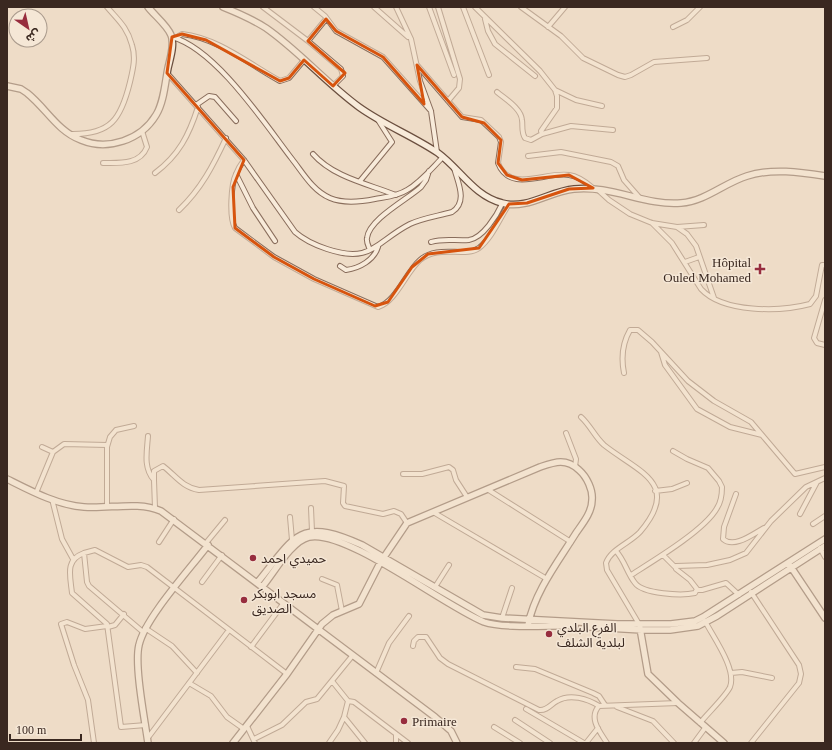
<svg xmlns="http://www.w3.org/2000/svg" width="832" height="750" viewBox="0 0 832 750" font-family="'Times New Roman','Noto Sans Arabic',serif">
  <rect width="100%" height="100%" fill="#eedcc7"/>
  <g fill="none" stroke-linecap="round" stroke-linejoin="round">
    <defs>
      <path id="street" d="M263 7 308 41 341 69 343 76 333 86
        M314 7 325 16 336 31 383 57 431 111
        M374 7 408 37
        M396 7 411 39 420 81 431 111 437 152
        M429 7 454 75
        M438 7 460 79 459 88 448 101
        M463 7 489 75
        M475 7 540 71 555 90 557 96V108L541 131 542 134 571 126 613 130
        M521 7 561 36 583 58 618 75 625 77 631 75 654 62 707 58
        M485 19 488 31 495 44 535 76
        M548 27 565 7
        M673 27 687 20 700 7
        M172 37C216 49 265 124 292 159 303 173 313 191 330 198 344 204 360 202 375 199 386 197 398 196 407 190 421 182 432 168 443 157
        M175 38 182 34C218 38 249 64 280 81L289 78 304 60
        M308 41 326 19
        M417 65 462 117 481 120 499 137 501 142 498 163C510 194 546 171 569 175 578 176 586 182 593 188
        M167 73 244 160 295 232C304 240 315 245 327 249 372 264 375 242 410 224 423 218 438 216 452 212 468 202 458 183 454 168
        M555 90 576 100 602 106
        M497 92C505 99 521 108 522 120 523 126 521 132 525 138L531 140 542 134
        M196 105 209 96 215 97 236 121
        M70 134C111 135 121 119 130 82 133 69 136 58 132 45 127 27 119 21 107 7
        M313 154C333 177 368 184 396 195
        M528 156 561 152 611 162 618 166 624 180 639 197
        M244 160C241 164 238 169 236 174 231 184 229 218 235 228L274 257 314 279 378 307C396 302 406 272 420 260 438 244 465 258 479 248 492 238 500 218 509 204
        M103 163C119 163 140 165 147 147L142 131
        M155 173C179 155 189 135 198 107
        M236 174 253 208 275 241
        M360 181 392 142 378 120
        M597 189 609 200 630 214 652 223 677 227 687 234 696 246 714 298
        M179 210C201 189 213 166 226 138
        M652 223 672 243 701 289C723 313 780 312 810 304L816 296 822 265H825
        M677 227 704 225
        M431 242C444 238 455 241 469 240 483 238 497 215 502 204
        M370 250C369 247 366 242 367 238 369 219 408 199 421 187L426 180 429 171
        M685 262 699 257
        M340 266 346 270C360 268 374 260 378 247
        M825 300 814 338 817 343 825 345
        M661 352 665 365 697 409 730 427 762 435 795 474 825 467
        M624 373C621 358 622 344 630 330H638L652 342 688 381 714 401 751 422 762 435
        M581 417C590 425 595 437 604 445 638 472 682 483 640 532 630 543 611 549 606 563L607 570 639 624
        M566 433 576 459 575 467
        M148 436C147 451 143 468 154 480L155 508
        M53 452 64 444 107 445
        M403 474H422L449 467 453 470 456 480 467 497
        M154 480V471L163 466C176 476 182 487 199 490L325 481 344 486 343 503 345 506 383 514 394 511 401 514 407 523
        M487 489 571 542
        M655 491 672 489 687 483
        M36 493 53 452 42 447
        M736 494 724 527 723 539C734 549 753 534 764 528
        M52 499 62 539 73 559
        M107 507V447L110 437 116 430 134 426
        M311 508 312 531
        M433 512 547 579
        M800 514 817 482
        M290 517 292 540
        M813 524 825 516
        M159 542 174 519
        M206 543 225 520
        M820 548 825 557
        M616 551C625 561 627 573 635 583 643 594 682 596 695 593L697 589 690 580 676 569V566L707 565 730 560 746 553 771 521 806 487 825 478
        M84 553C65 560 70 575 72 593L107 624 121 727 146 725
        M663 555 675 567
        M631 575C653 561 705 530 717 508 721 502 722 494 722 487L719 481 708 468 687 459 673 451
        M322 579 337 585 342 611
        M202 582 222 555
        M435 587 449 565
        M697 590H702L726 583 739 595
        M751 592 799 665 801 674 799 683 751 743
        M502 618 512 588
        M108 627 115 625 124 614
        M145 628 172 646 197 673
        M143 632 89 586 87 582 84 553 95 550 128 567 141 565 147 567 287 674
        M413 646 414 641 418 637H426L440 658 448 664 539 710C547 711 551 704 557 701 570 693 588 699 599 706
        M251 647 283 604
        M516 667 535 669 593 693 599 696 605 705
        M376 673 389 643 409 616
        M731 673 742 672 772 678
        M332 681 348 701 344 717 365 743
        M189 683 211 696 227 717 244 729
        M348 701 354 702 408 743
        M617 707 653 721 674 743
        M526 709 584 743
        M515 720 550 743
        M700 723C707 714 726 696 730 687 737 669 713 637 705 621
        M247 726 255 743
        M494 727 520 743
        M396 734V743
        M147 739 229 630
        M254 739 282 725 306 702 317 699 353 655
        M94 743 88 700 74 665 61 624 67 622 85 629 107 626
        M329 743 338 730 344 717
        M586 743 598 728
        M607 743C600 732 588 718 599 706L678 703
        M694 743 705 728"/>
      <path id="secondary" d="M223 7C238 13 252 19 266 28 299 51 326 83 359 107 384 125 413 136 438 153 460 169 474 196 502 203 527 210 550 191 574 189 612 185 645 206 681 203 706 201 724 183 747 176 772 168 800 172 825 176
        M7 86 21 89 27 93C46 108 57 131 81 140 108 151 141 140 156 115 164 102 165 83 168 68 170 59 175 44 171 35 167 25 154 15 148 7
        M7 479C31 491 57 505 84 507 109 509 138 501 161 511L435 717 451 731 457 743
        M789 564 825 618
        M257 583C295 537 298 516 362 545L483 615 502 618 617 624H671L695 621 703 617 825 539
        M262 587C274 573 291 541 309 537 346 529 444 606 484 622 504 629 552 625 575 626
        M590 627 642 630H670L698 626 717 616 825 546
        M640 628 648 674 678 703 724 743
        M148 743C145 721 134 665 139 645 145 618 190 569 208 545
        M233 743 287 674 322 624 333 615 359 604 380 563 407 523 540 467C555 462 566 458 579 470 587 477 593 490 592 500 592 512 583 523 576 533 558 562 535 591 528 625"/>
    </defs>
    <use href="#street" stroke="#896d5c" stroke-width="6"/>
    <use href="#secondary" stroke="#6b4f3f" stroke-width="8"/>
    <use href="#street" stroke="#f8ebda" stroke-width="4"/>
    <use href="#secondary" stroke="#f8ebda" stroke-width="5.5"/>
  </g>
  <path d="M0 0H832V750H0ZM326 19 336 31 383 57 424 104 417 65 462 117 484 123 501 140 498 163 507 175 522 180 569 175 593 188 569 189 527 203 509 204 479 248 428 254 412 267 388 302 375 306 314 279 274 257 235 228 233 187 244 160 167 73 172 37 182 34 206 40 280 81 289 78 304 60 333 86 345 73 308 41Z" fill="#eedcc7" fill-opacity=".55" fill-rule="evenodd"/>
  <path fill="none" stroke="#d7540e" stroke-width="3" stroke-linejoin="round" d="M326 19 336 31 383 57 424 104 417 65 462 117 484 123 501 140 498 163 507 175 522 180 569 175 593 188 569 189 527 203 509 204 479 248 428 254 412 267 388 302 375 306 314 279 274 257 235 228 233 187 244 160 167 73 172 37 182 34 206 40 280 81 289 78 304 60 333 86 345 73 308 41Z"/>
  <g fill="#972d3e" stroke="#f5e7d6" stroke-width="1.5">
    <path d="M758 263h4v4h4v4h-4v4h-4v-4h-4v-4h4z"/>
    <circle cx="253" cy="558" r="4"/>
    <circle cx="244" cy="600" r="4"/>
    <circle cx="549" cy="634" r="4"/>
    <circle cx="404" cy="721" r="4"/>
  </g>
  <g text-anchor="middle" stroke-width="3" stroke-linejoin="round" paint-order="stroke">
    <g font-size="13" fill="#3a2820" stroke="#f5e7d6" text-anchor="start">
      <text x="751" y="267" text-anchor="end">Hôpital<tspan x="751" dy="15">Ouled Mohamed</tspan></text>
      <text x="261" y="563">حميدي احمد</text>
      <text x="252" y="598">مسجد ابوبكر<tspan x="252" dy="15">الصديق</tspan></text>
      <text x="557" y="632">الفرع البلدي<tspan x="557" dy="15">لبلدية الشلف</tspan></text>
      <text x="412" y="726">Primaire</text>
    </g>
  </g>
  <rect width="832" height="750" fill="none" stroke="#3a2820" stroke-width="16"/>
  <g transform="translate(28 28) rotate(146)"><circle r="19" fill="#f5e7d6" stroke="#aa9b8d"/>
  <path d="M0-3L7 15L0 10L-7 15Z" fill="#972d3e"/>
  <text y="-6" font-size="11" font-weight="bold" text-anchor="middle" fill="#3a2820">ش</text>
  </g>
  <path d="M10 734v6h71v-6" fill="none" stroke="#3a2820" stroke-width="2"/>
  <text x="16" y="734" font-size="12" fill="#3a2820" stroke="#f5e7d6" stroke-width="3" paint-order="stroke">100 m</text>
</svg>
